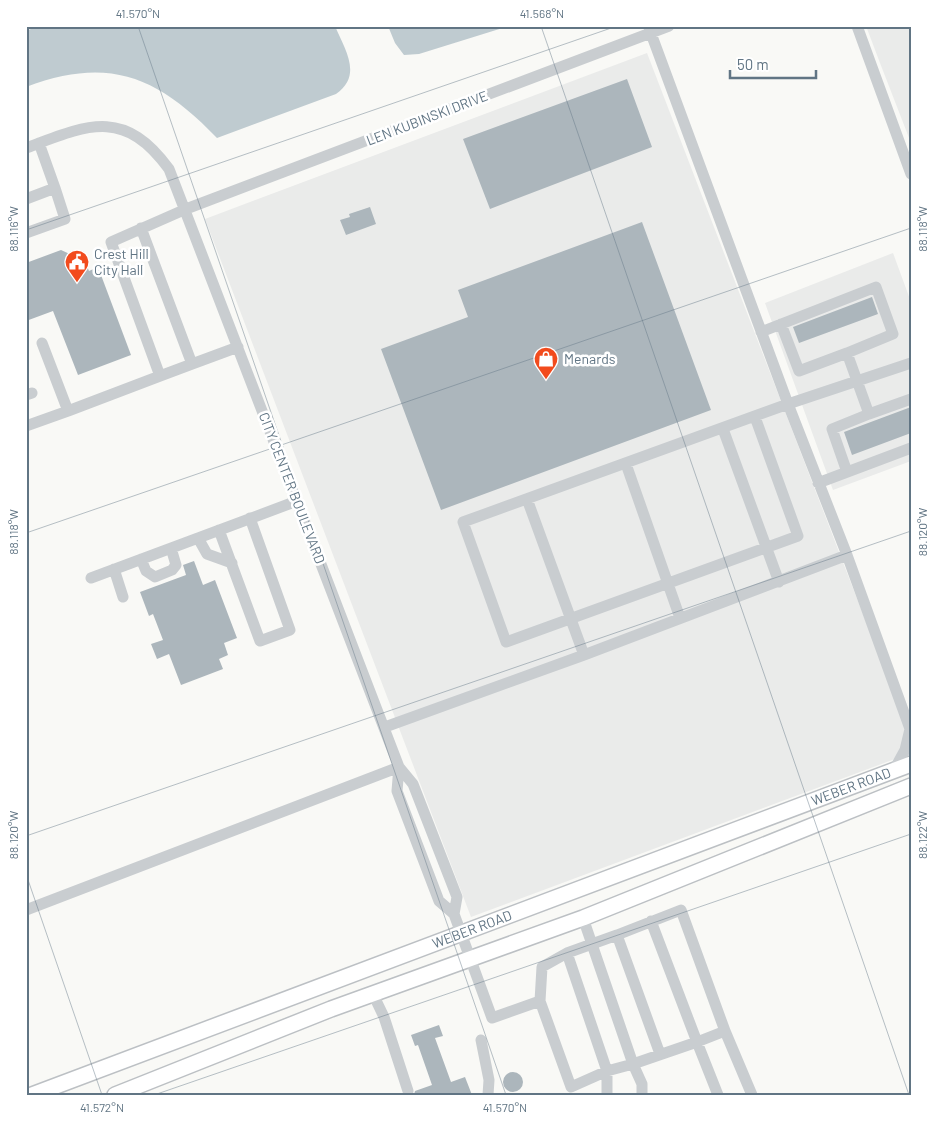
<svg xmlns="http://www.w3.org/2000/svg" width="937" height="1121" viewBox="0 0 937 1121" font-family="Barlow,sans-serif">
  <rect width="100%" height="100%" fill="#f9f9f6"/>
  <path fill="#eaebea" d="M866 26H911V143L880 63Z
    M647 53 911 739V753L471 917 205 219Z
    M893 253 911 302V461L833 490 765 303Z"/>
  <path fill="#bfcbd0" d="M38 26H335C345 50 363 75 336 94L217 138C157 76 109 56 26 87V31Z
    M388 26H509L419 54 404 55 395 43Z"/>
  <path fill="#acb6bc" d="M627 79 652 147 490 209 463 139Z
    M370 207 376 224 346 235 340 220 350 217 349 214Z
    M642 222 711 410 441 510 381 349 468 317 458 290Z
    M61 250 85 261 89 271 98 267 131 355 78 375 53 311 26 321V263Z
    M872 297 878 314 799 343 793 327Z
    M911 407V433L852 455 844 432Z
    M194 561 203 585 215 580 237 638 224 643 228 655 219 659 223 669 181 685 169 654 157 659 151 644 163 640 153 614 149 616 140 592 186 575 183 565Z
    M439 1025 443 1036 435 1038 451 1082 465 1077 472 1095H414L415 1091 432 1085 418 1045 415 1046 411 1035Z
    M503 1082a10 10 0 1 1 20 0a10 10 0 1 1-20 0Z"/>
  <g fill="none" stroke-linecap="round" stroke-linejoin="round">
    <defs>
      <g id="major">
        <path id="s1" d="M32 1095 911 764"/>
        <path d="M115 1095 331 1009 583 918 911 786"/>
      </g>
    </defs>
    <use href="#major" stroke="#bcc0c4" stroke-width="18"/>
    <path stroke="#c9cdd0" stroke-width="11" d="M857 26 911 174
      M649 28 788 404 847 555 910 729 905 750 894 770
      M39 143 55 188
      M26 148C87 125 124 107 169 169L399 767 413 784 457 897 454 914
      M26 199 55 188 65 219 26 233
      M141 228 192 364 160 376 111 242 186 209 669 26
      M781 324 799 371 847 353
      M761 332 876 287 893 334 847 353 869 414 911 399
      M42 343 68 411 160 376
      M192 364 238 347
      M26 395 32 393
      M755 417 798 536 506 642 463 522 788 404 911 363
      M26 426 68 411
      M723 429 779 582
      M626 464 680 618
      M847 472 832 429 869 414
      M818 483 911 448
      M527 499 584 655
      M219 530 260 641 290 630 250 518
      M198 538 207 554 232 563
      M141 559 146 571 155 577 172 570 176 565 171 548
      M114 569 123 597
      M91 578 297 501
      M385 727 584 655 847 555
      M399 767 397 791 439 901 454 914 492 1018 540 1001
      M26 910 399 767
      M583 918 633 1064 697 1042 651 921
      M617 935 681 910 725 1031 697 1042 718 1095
      M567 953 607 1071V1095
      M373 994 384 1017 408 1091
      M725 1031 752 1095
      M481 1040 489 1080 488 1095
      M642 1095V1084L633 1064 607 1071 571 1087 540 1001 542 967 567 953 617 935 660 1054"/>
    <use href="#major" stroke="#fff" stroke-width="15"/>
  </g>
  <path fill="none" stroke="#617584" stroke-width="1" stroke-opacity="0.45" d="M138 26 506 1095M541 26 909 1095M26 230 617 26M26 533 911 228M26 836 911 531M26 874 102 1095M154 1095 911 834"/>
  <defs>
    <symbol id="civic-pin" viewBox="-11 -11 22 30"><path d="M0 17L-7.5 6A9.5 9.5 0 1 1 7.5 6Z" fill="#f24b1d" stroke="#fff"/><path d="M-.6-6.5H3V-4.5H.6V-3L4-1V1h2V6H-6V1h2V-1L-.6-3ZM-1.2 2.5V6h2.4V2.5Z" fill="#fff"/></symbol>
    <symbol id="shop-pin" viewBox="-11 -11 22 30"><path d="M0 17L-7.5 6A9.5 9.5 0 1 1 7.5 6Z" fill="#f24b1d" stroke="#fff"/><path d="M-5-2.5h2.3a2.7 3.5 0 0 1 5.4 0H5L5.5 6h-11ZM-1.5-2.5h3a1.5 2.3 0 0 0-3 0Z" fill="#fff"/></symbol>
  </defs>
  <g fill-rule="evenodd">
    <use href="#civic-pin" x="63" y="248" width="28" height="38"/>
    <use href="#shop-pin" x="532" y="345" width="28" height="38"/>
  </g>
  <g text-anchor="middle" stroke-width="5" stroke-linejoin="round" paint-order="stroke">
    <g font-size="14" fill="#617584" stroke="#fff">
      <text transform="translate(427 118) rotate(-21)" y="5">LEN KUBINSKI DRIVE</text>
      <text transform="translate(292 488) rotate(69)" y="5">CITY CENTER BOULEVARD</text>
      <text dy="5" stroke="none"><textPath href="#s1" startOffset="875">WEBER ROAD</textPath></text>
      <text dy="5" stroke="none"><textPath href="#s1" startOffset="470">WEBER ROAD</textPath></text>
    </g>
    <g font-size="14" fill="#617584" stroke="#fff" text-anchor="start">
      <text x="94" y="259">Crest Hill<tspan x="94" dy="16">City Hall</tspan></text>
      <text x="564" y="364">Menards</text>
    </g>
  </g>
  <rect width="937" height="1121" fill="none" stroke="#ffffff" stroke-width="55"/>
  <path d="M730 70v8h86v-8" fill="none" stroke="#617584" stroke-width="2.5"/>
  <text x="737" y="70" font-size="15" fill="#617584" stroke="#ffffff" stroke-width="4" paint-order="stroke">50 m</text>
  <rect x="28" y="28" width="882" height="1066" fill="none" stroke="#617584" stroke-width="2"/>
  <g font-size="12" text-anchor="middle" fill="#617584">
    <text x="138" y="18">41.570°N</text>
    <text x="542" y="18">41.568°N</text>
    <text transform="translate(923 229) rotate(-90)" y="4">88.118°W</text>
    <text transform="translate(14 229) rotate(-90)" y="4">88.116°W</text>
    <text transform="translate(923 532) rotate(-90)" y="4">88.120°W</text>
    <text transform="translate(14 532) rotate(-90)" y="4">88.118°W</text>
    <text transform="translate(923 835) rotate(-90)" y="4">88.122°W</text>
    <text transform="translate(14 835) rotate(-90)" y="4">88.120°W</text>
    <text x="102" y="1112">41.572°N</text>
    <text x="505" y="1112">41.570°N</text>
  </g>
</svg>
